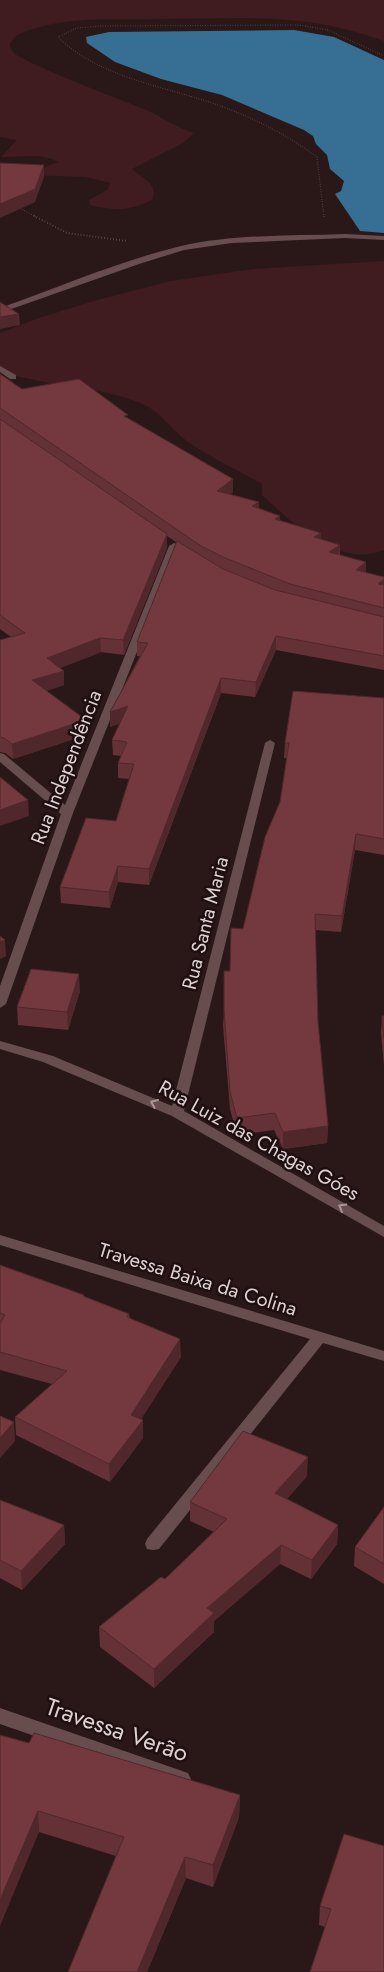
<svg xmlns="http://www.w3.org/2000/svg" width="384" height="1972" viewBox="0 0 384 1972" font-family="Jost,sans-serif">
  <rect width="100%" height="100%" fill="#2a1819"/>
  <path fill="#401c20" d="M0 0H384V41C302 11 238 19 154 19 114 20 72 16 33 29 20 32 0 42 16 55 58 77 102 92 146 110 162 117 176 128 194 133L183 143 132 169C143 179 159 184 152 200 128 211 115 211 90 205L89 200 107 190 111 183 86 177 25 175 58 162C41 152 20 158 1 157L17 140 0 137Z
    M384 261V550C337 569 293 523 262 495V484C238 470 211 458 188 442 172 431 163 414 145 405 100 385 47 387 0 371V333L39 318 94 301 171 281 253 269Z"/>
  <path fill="#366f93" d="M294 30 334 37 384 60V233L360 231 335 194 341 191 344 181 330 169 327 155 316 144 313 136 304 130 222 95 161 79 115 62 87 43 86 37 109 32Z"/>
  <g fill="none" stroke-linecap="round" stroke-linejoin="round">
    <path stroke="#7b6b6c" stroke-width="1" stroke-dasharray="0.5 2" stroke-linecap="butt" d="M18 207 36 217
      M324 217 317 157C286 134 252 117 215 104 163 86 98 77 58 37L77 28 101 26 299 25 328 30 384 56"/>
    <path stroke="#7b6b6c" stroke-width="2" stroke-dasharray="0.5 2.5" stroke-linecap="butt" d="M34 216 67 233 127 241"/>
    <path fill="#684d4f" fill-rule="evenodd" d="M345 234 384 236V240L345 238 232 243 184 250 139 264 0 313V308C60 287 119 261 181 246 234 234 291 236 345 234Z
      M0 1235 384 1351V1361L323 1343 159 1549 153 1550 147 1549 145 1544 147 1539 310 1339 0 1245Z
      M0 1708 188 1773 191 1779 188 1785 182 1787 0 1724Z"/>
    <path fill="#684d4f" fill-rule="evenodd" d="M0 366 16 375V379H10L0 372Z
      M174 543 179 546 73 813 6 1004 0 1008V986L61 814 0 762V753L4 754 65 805 169 546Z
      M270 740 275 743 184 1111 384 1226V1237L172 1116 43 1062 0 1049V1041L53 1056 172 1106 265 743Z"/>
  </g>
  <path fill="#633136" d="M0 374 22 389 128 418 233 492 230 494 259 502V508L280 516V521L321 539 340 545V555L366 573 384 577V670L276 650 255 697 221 693 149 885 118 882 110 908 61 903 60 887 116 821 129 779 118 778V763L121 756 113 755 112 740 120 723 110 727V712L140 656H137V642L176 542 167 536V548L124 655 101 652 60 668 64 685 46 691 86 735 13 759 5 753 0 752V640L11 637 0 629Z
    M384 698V855L355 850 341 932 315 930 318 1022 328 1126 327 1143 283 1149 274 1130 237 1135 230 1109 223 1026 224 1009 230 971 280 802 287 758H284L285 743Z
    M80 991 68 1030 18 1025 17 1007Z
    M382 1016H384V1066L381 1033Z
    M0 1265 129 1314 130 1318 181 1357 141 1419 143 1420V1438L110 1482 16 1435 15 1417 52 1384 0 1370Z
    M307 1476 287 1499 338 1525 337 1544 311 1579 280 1564 214 1621V1632L154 1688 100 1647 99 1627 165 1579 214 1532 190 1521V1502Z
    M0 1500 64 1525 65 1544 22 1590 0 1578Z
    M384 1507V1584L354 1566 355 1547Z
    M29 1743 240 1795 239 1817 213 1887 186 1878 147 1972H68L116 1856 39 1832Z
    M384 1846 325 1927 319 1925 320 1906Z"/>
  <path fill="#50282c" d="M44 165V177L35 202 0 218V204Z
    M19 314 20 325 0 329V317Z
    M233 479V492L217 504V491Z
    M259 502V515L252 506Z
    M280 516V529L275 519Z
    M321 533 320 547 314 537Z
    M167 534V548L124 655 123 640Z
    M340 545 339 559 329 552Z
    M366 562V575L356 570Z
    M384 579V592L378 584Z
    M276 636V650L255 697 256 682Z
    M100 638 101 652 47 673V658Z
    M64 671V685L33 695 32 680Z
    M221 678V693L149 885V869Z
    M128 706V721L110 727V712Z
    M86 720V735L13 759 12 744Z
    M28 800 29 816 0 826V810Z
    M356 834 355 850 341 932 342 916Z
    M118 866V882L110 908 109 892Z
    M5 940 6 956 0 959V942Z
    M79 974 80 991 68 1030 67 1012Z
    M328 1126 327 1143 283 1149V1132Z
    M180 1339 181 1357 132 1433 131 1415Z
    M143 1420V1438L110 1482 109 1464Z
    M14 1422 15 1441 0 1458V1438Z
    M308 1457 307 1476 275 1512V1493Z
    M64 1525 65 1544 22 1590 21 1571Z
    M338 1525 337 1544 311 1579 312 1560Z
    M281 1545 280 1564 214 1621V1632L154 1688V1669L207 1608Z
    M240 1795 239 1817 213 1887V1865Z
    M38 1811 39 1832 0 1926V1900Z
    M185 1857 186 1878 147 1972H137Z"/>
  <path fill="#73393f" stroke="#50282c" d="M0 163 44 165 35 189 0 204Z
    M0 302 19 314 0 317Z
    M0 374 22 389 79 379 128 415 124 416 233 479 217 491 259 502 252 506 280 516 275 519 321 533 314 537 340 545 329 552 366 562 356 570 384 577V579L378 584 384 585V608L290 584 223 557 201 546 0 408Z
    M0 419 167 534 123 640 100 638 47 658 64 671 32 680 86 720 12 744 4 738 0 737V640L25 633 0 615Z
    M177 541 223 569 275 590 384 617V656L276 636 256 682 221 678 149 869 118 866 109 892 60 887 86 818 116 821 134 764 118 763 127 742 112 740 128 706 110 712 148 643 137 642Z
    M293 691 384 698V839L356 834 342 916 315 914 318 1022 328 1126 283 1132 275 1113 237 1118 230 1092 224 1009V971H230L231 928 243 929 265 837 280 802 289 743H285Z
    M0 777 28 800 0 810Z
    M0 936 5 940 0 942Z
    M31 969 79 974 67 1012 17 1007Z
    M382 1016H384V1038Z
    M0 1265 84 1295 83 1296 129 1314 127 1317 180 1339 131 1415 143 1420 109 1464 15 1417 67 1371 0 1352V1323L5 1315 0 1313Z
    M0 1416 14 1422 0 1438Z
    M243 1431 308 1457 275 1493 338 1525 312 1560 281 1545 207 1608 214 1613 154 1669 99 1627 161 1577 165 1579 227 1519 190 1502Z
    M0 1500 64 1525 21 1571 0 1560Z
    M384 1507V1564L355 1547Z
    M34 1733 240 1795 213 1865 185 1857 137 1972H68L124 1837 38 1811 0 1900V1735L29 1743Z
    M344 1834 384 1846V1972H310L331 1909 320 1906Z"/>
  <defs><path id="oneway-chevron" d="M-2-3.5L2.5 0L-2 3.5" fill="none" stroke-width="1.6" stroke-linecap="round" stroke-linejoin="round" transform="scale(1.25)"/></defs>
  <g stroke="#a99697">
    <use href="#oneway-chevron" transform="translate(154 1103) rotate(-157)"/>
    <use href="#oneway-chevron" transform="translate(342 1207) rotate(-150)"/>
  </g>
  <g text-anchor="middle" stroke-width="5" stroke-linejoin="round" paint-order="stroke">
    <g font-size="20" fill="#ded2d2" stroke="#200f11">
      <text transform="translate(66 767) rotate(-69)" y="7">Rua Independência</text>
      <text transform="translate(205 923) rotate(-76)" y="7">Rua Santa Maria</text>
      <text transform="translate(259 1140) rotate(29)" y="7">Rua Luiz das Chagas Góes</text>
      <text transform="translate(198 1279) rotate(17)" y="7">Travessa Baixa da Colina</text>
    </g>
    <g font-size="24" fill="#ded2d2" stroke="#200f11">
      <text transform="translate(117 1730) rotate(19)" y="8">Travessa Verão</text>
    </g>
  </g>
</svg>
